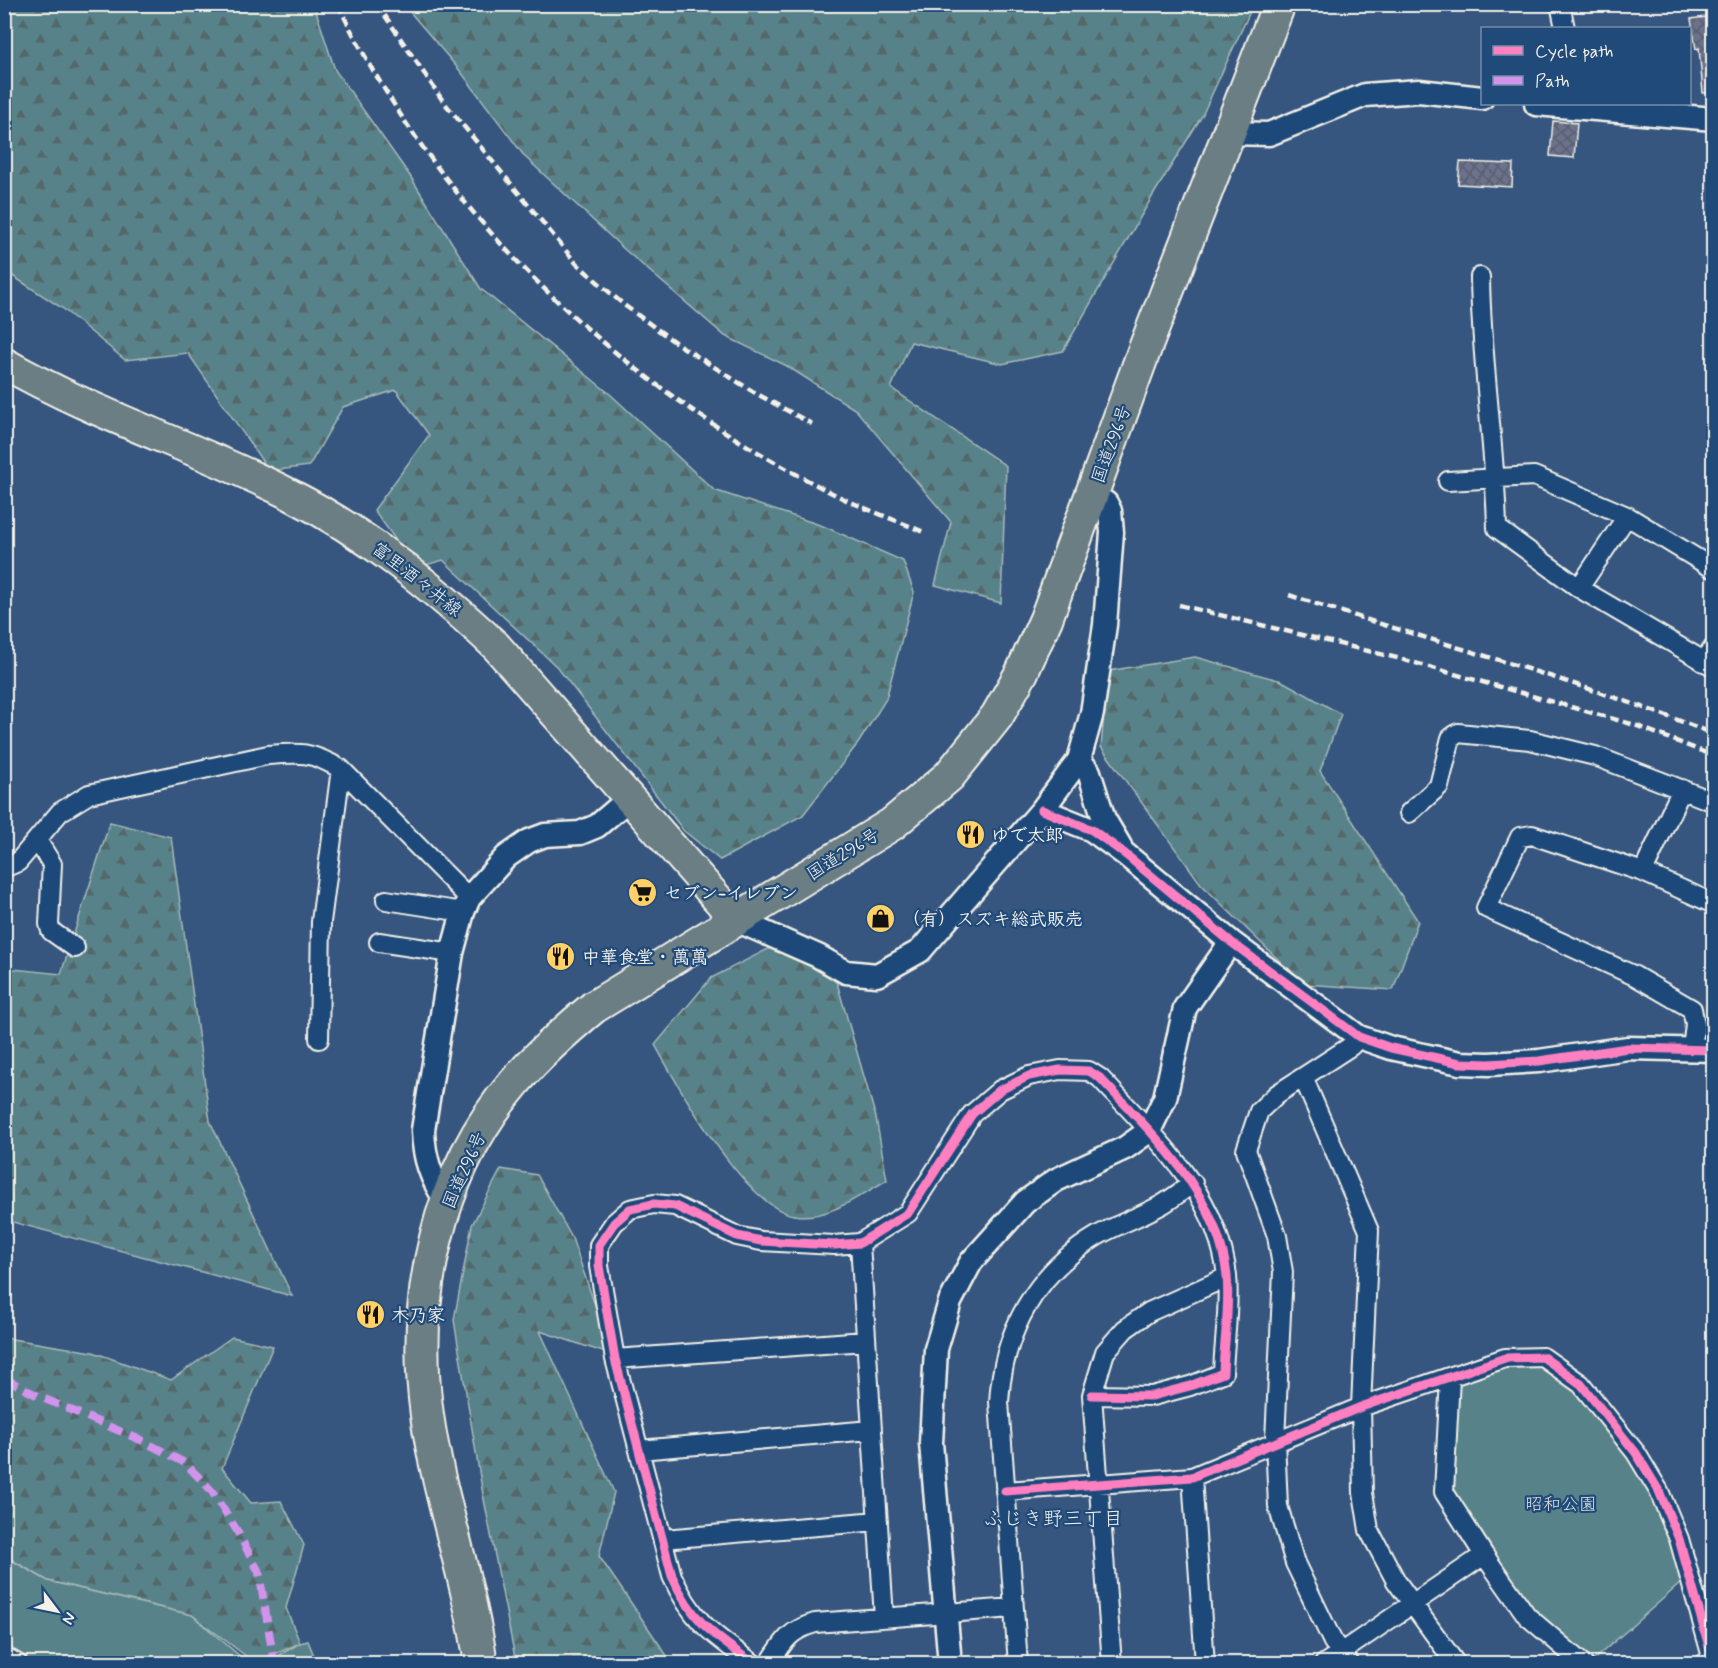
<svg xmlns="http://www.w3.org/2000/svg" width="1718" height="1668" viewBox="0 0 1718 1668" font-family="Mynerve,'Klee One',sans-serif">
  <defs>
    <pattern id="forest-firs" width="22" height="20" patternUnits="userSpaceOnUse" patternTransform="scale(1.5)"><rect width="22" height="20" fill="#598289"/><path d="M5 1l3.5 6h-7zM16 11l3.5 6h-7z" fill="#52686b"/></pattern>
    <pattern id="building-cross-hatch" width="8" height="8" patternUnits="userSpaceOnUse" patternTransform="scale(1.5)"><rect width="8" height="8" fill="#6b728e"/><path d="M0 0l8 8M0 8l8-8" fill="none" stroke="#5a5d6a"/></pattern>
  </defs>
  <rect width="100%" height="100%" fill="#365680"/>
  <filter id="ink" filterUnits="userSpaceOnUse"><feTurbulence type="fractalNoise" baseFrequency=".0167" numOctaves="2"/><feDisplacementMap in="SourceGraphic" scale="12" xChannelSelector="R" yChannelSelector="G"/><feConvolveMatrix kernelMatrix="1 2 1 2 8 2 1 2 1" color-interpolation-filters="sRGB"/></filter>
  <g filter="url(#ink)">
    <path fill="url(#forest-firs)" stroke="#a6bab8" stroke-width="1.5" d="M4 5H314L335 70 410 176 481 289 610 394 714 490 823 526 903 561 914 592 886 699 859 742 803 815 720 860 684 831 557 667 443 560 416 568 374 510 429 435 396 390 343 407 309 466 269 471 188 353 125 360 62 308 5 271Z
      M404 5H1253L1202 116 1152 197 1063 351 1002 364 911 342 891 388 1006 466 1001 603 935 585 951 522 856 410 787 366 725 336 625 250 525 157 461 72Z
      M1195 657 1282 681 1341 714 1320 771 1418 921 1393 990 1303 984 1201 884 1101 747 1108 671Z
      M110 822 171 837 210 1121 292 1296 5 1220 4 968 61 974Z
      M774 946 810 959 837 983 876 1118 887 1180C860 1195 827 1221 794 1215 745 1207 679 1088 655 1045L711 978Z
      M501 1169 537 1175 572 1238 612 1355 540 1331 614 1492 599 1556 672 1663H516L482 1489 454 1320 472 1225Z
      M232 1337 273 1346 222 1468 251 1503 281 1501 304 1545 286 1608 300 1643 255 1663 192 1615 48 1581 5 1556V1338L93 1352 171 1380Z"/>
    <path fill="#598289" stroke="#a6bab8" stroke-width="1.5" d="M1541 1363 1576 1388 1631 1456 1652 1494 1672 1542 1682 1582 1591 1662 1531 1613 1451 1490 1455 1381 1504 1364Z
      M4 1556 48 1581 192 1615 248 1663H5Z
      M308 1641 317 1663H266L300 1643Z"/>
    <path fill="url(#building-cross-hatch)" stroke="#f4f1e8" stroke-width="1.5" d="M1713 16V92L1703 93 1699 48 1696 49 1691 19Z
      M1553 121 1577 123 1574 158 1550 156Z
      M1460 162 1513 164 1512 187 1458 184Z"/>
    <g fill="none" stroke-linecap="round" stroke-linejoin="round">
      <defs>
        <path id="minor" d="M1560 4 1565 28
          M1480 277C1481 361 1495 444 1497 528L1579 588 1714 667
          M1448 481 1534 476 1627 516 1714 569
          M1579 588 1627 516
          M1703 662 1714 647
          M1409 813 1439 786 1451 738 1458 733 1530 740 1595 756 1714 802
          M37 840 52 864 49 924 51 931 75 948
          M4 868 18 862 60 812 89 794 268 755C302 752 311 752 341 769L469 898
          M1643 872 1682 789
          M386 900 463 912
          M379 942 452 953
          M319 1039 321 922 341 769
          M1692 1050 1695 1024 1692 1009 1635 976 1486 908 1520 837 1532 835 1643 872 1714 904
          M1303 1077 1369 1231 1361 1407 1363 1493 1369 1530 1396 1581 1456 1664
          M860 1243 884 1618
          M615 1359 865 1341
          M1450 1378 1444 1492 1484 1555 1527 1616 1583 1664
          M639 1450 871 1430
          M1192 1477 1205 1664
          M1005 1491 1192 1477 1361 1407 1505 1358 1543 1357 1581 1384 1636 1453 1659 1491 1679 1539 1712 1657 1704 1664
          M663 1539 878 1521
          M4 1656 18 1664
          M754 1664C714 1635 693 1623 672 1576L615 1359 599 1266V1245L614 1223 630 1209 654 1204 675 1206 737 1236 761 1241 834 1245 860 1243 908 1213 972 1114 1000 1090 1029 1076 1060 1070 1089 1071 1100 1078C1154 1136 1218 1193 1227 1276 1230 1307 1224 1341 1223 1373L1190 1386 1152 1396 1092 1395
          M769 1664C784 1641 788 1631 815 1623L1013 1608
          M1018 1664 999 1402C1003 1332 1035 1273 1097 1236 1118 1224 1142 1216 1163 1204 1173 1198 1183 1190 1193 1183
          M1112 1664 1092 1395 1105 1352 1125 1329 1149 1312 1227 1277
          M1324 1664 1484 1555
          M1350 1664 1333 1642 1295 1563 1278 1506 1275 1440 1283 1272 1277 1236 1246 1150 1259 1111 1277 1094 1351 1046 1359 1037"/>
        <path id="tertiary" d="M1536 104 1714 119
          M1229 133 1269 134 1365 95 1419 91 1482 98
          M1079 760 1089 772 1104 819 1120 846
          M1042 810 1092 830 1125 854 1231 942 1359 1037 1391 1048 1460 1063 1489 1064 1539 1061 1628 1048 1714 1050
          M736 920 818 956 846 972 877 975 920 951 1042 810 1079 760 1092 713 1105 625 1112 532 1110 511 1106 503 1093 495
          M447 1202C431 1179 424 1159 423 1130L452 953 463 912 469 898 506 857 529 841 545 835 580 833 597 826 631 797
          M950 1664 931 1443 936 1349 950 1302 971 1262 1025 1202 1056 1180 1125 1148 1149 1131 1165 1098 1185 1008 1231 942"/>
        <path id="primary" d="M4 363C96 416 197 447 291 495 367 534 433 587 496 646L736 920"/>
        <path id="trunk" d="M481 1664C469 1579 439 1499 427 1415 411 1299 437 1172 515 1082 539 1054 566 1030 594 1007L892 824 949 776 997 716 1022 672 1046 619 1144 351 1279 4"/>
      </defs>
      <use href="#minor" stroke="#f4f1e8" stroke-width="22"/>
      <use href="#tertiary" stroke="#f4f1e8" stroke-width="27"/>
      <use href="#primary" stroke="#f4f1e8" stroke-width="34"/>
      <use href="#trunk" stroke="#f4f1e8" stroke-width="36"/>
      <use href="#minor" stroke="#1f4a7a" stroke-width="18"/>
      <use href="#tertiary" stroke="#1f4a7a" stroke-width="22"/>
      <use href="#primary" stroke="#6b7e84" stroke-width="30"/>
      <use href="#trunk" stroke="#6b7e84" stroke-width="32"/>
      <path stroke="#f4f1e8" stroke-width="4.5" stroke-dasharray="9 4.5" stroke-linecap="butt" d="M338 4C442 220 622 387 834 494 864 509 896 520 926 533
        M377 4 443 101 576 263 624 305 676 343 757 394 812 424
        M1289 595C1430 641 1575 679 1714 734
        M1179 605 1401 659 1635 725 1714 756"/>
      <path stroke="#d193ec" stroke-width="8" stroke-dasharray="15 8" stroke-linecap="butt" d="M4 1378 38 1396 143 1441 185 1463 211 1490 236 1529 259 1572 273 1656 277 1664"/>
      <defs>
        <path id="cycleway" d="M1042 810 1092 830 1125 854 1231 942 1359 1037 1391 1048 1460 1063 1489 1064 1539 1061 1628 1048 1714 1050
          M1005 1491 1192 1477 1361 1407 1505 1358 1543 1357 1581 1384 1636 1453 1659 1491 1679 1539 1712 1657 1704 1664
          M754 1664C714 1635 693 1623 672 1576L615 1359 599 1266V1245L614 1223 630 1209 654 1204 675 1206 737 1236 761 1241 834 1245 860 1243 908 1213 972 1114 1000 1090 1029 1076 1060 1070 1089 1071 1100 1078C1154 1136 1218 1193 1227 1276 1230 1307 1224 1341 1223 1373L1190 1386 1152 1396 1092 1395"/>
      </defs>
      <use href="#cycleway" stroke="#1f4a7a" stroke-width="13"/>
      <use href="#cycleway" stroke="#ff80c0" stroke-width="9"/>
    </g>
  </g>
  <defs>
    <symbol id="restaurant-disc" viewBox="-11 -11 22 22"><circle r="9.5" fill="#ffd166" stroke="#1f4a7a"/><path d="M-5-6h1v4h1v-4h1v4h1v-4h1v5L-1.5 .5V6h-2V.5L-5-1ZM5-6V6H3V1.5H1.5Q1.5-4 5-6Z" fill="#111"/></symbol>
    <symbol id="supermarket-disc" viewBox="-11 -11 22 22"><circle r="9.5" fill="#ffd166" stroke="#1f4a7a"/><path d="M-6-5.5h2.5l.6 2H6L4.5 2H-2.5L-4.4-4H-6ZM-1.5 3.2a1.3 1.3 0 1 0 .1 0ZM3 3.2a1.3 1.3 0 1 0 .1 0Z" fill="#111"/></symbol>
    <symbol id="shop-disc" viewBox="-11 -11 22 22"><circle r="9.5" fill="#ffd166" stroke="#1f4a7a"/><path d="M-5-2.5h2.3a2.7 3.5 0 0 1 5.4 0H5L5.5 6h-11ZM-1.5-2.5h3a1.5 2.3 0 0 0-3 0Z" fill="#111"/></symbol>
  </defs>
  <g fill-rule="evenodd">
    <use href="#restaurant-disc" x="954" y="818" width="33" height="33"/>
    <use href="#supermarket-disc" x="626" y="876" width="33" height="33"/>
    <use href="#shop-disc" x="864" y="902" width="33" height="33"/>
    <use href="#restaurant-disc" x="544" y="940" width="33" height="33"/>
    <use href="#restaurant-disc" x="354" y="1298" width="33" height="33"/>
  </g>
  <g text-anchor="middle" stroke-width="4.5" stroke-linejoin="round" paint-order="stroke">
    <g font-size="18" fill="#f4f1e8" stroke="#1f4a7a">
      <text transform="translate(1111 444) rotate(-70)" y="6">国道296号</text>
      <text transform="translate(417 579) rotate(38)" y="6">富里酒々井線</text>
      <text transform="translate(843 854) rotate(-32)" y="6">国道296号</text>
      <text transform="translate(464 1170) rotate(-66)" y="6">国道296号</text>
    </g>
    <g font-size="18" font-weight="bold" fill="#f4f1e8" stroke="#1f4a7a" text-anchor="start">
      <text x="991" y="841">ゆで太郎</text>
      <text x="664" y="899">セブン-イレブン</text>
      <text x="902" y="925">（有）スズキ総武販売</text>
      <text x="582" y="963">中華食堂・萬萬</text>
      <text x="391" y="1321">木乃家</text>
    </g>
    <g font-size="18" fill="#dde0da" stroke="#1f4a7a">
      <text x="1561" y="1510">昭和公園</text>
    </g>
    <g font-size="20" fill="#f4f1e8" stroke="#1f4a7a">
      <text x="1053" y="1525">ふじき野三丁目</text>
    </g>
  </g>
  <rect width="1718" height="1668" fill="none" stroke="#1f4a7a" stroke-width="24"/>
  <rect x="12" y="12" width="1694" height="1644" fill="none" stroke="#f4f1e8" stroke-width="2" filter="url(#ink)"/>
  <rect x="1481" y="27" width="210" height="78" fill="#1f4a7a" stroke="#748da6" stroke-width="1.5"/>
  <rect x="1493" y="46" width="30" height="9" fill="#ff80c0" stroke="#748da6" stroke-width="1.5"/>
  <text x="1535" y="57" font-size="18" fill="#f4f1e8">Cycle path</text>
  <rect x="1493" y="76" width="30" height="9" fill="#d193ec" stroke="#748da6" stroke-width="1.5"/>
  <text x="1535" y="87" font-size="18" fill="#f4f1e8">Path</text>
  <g transform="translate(57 1611) rotate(122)" stroke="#1f4a7a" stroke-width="4.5" paint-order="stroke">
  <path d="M0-4.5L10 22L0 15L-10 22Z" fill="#f4f1e8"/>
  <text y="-9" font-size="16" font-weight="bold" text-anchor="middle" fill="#f4f1e8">N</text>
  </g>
</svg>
